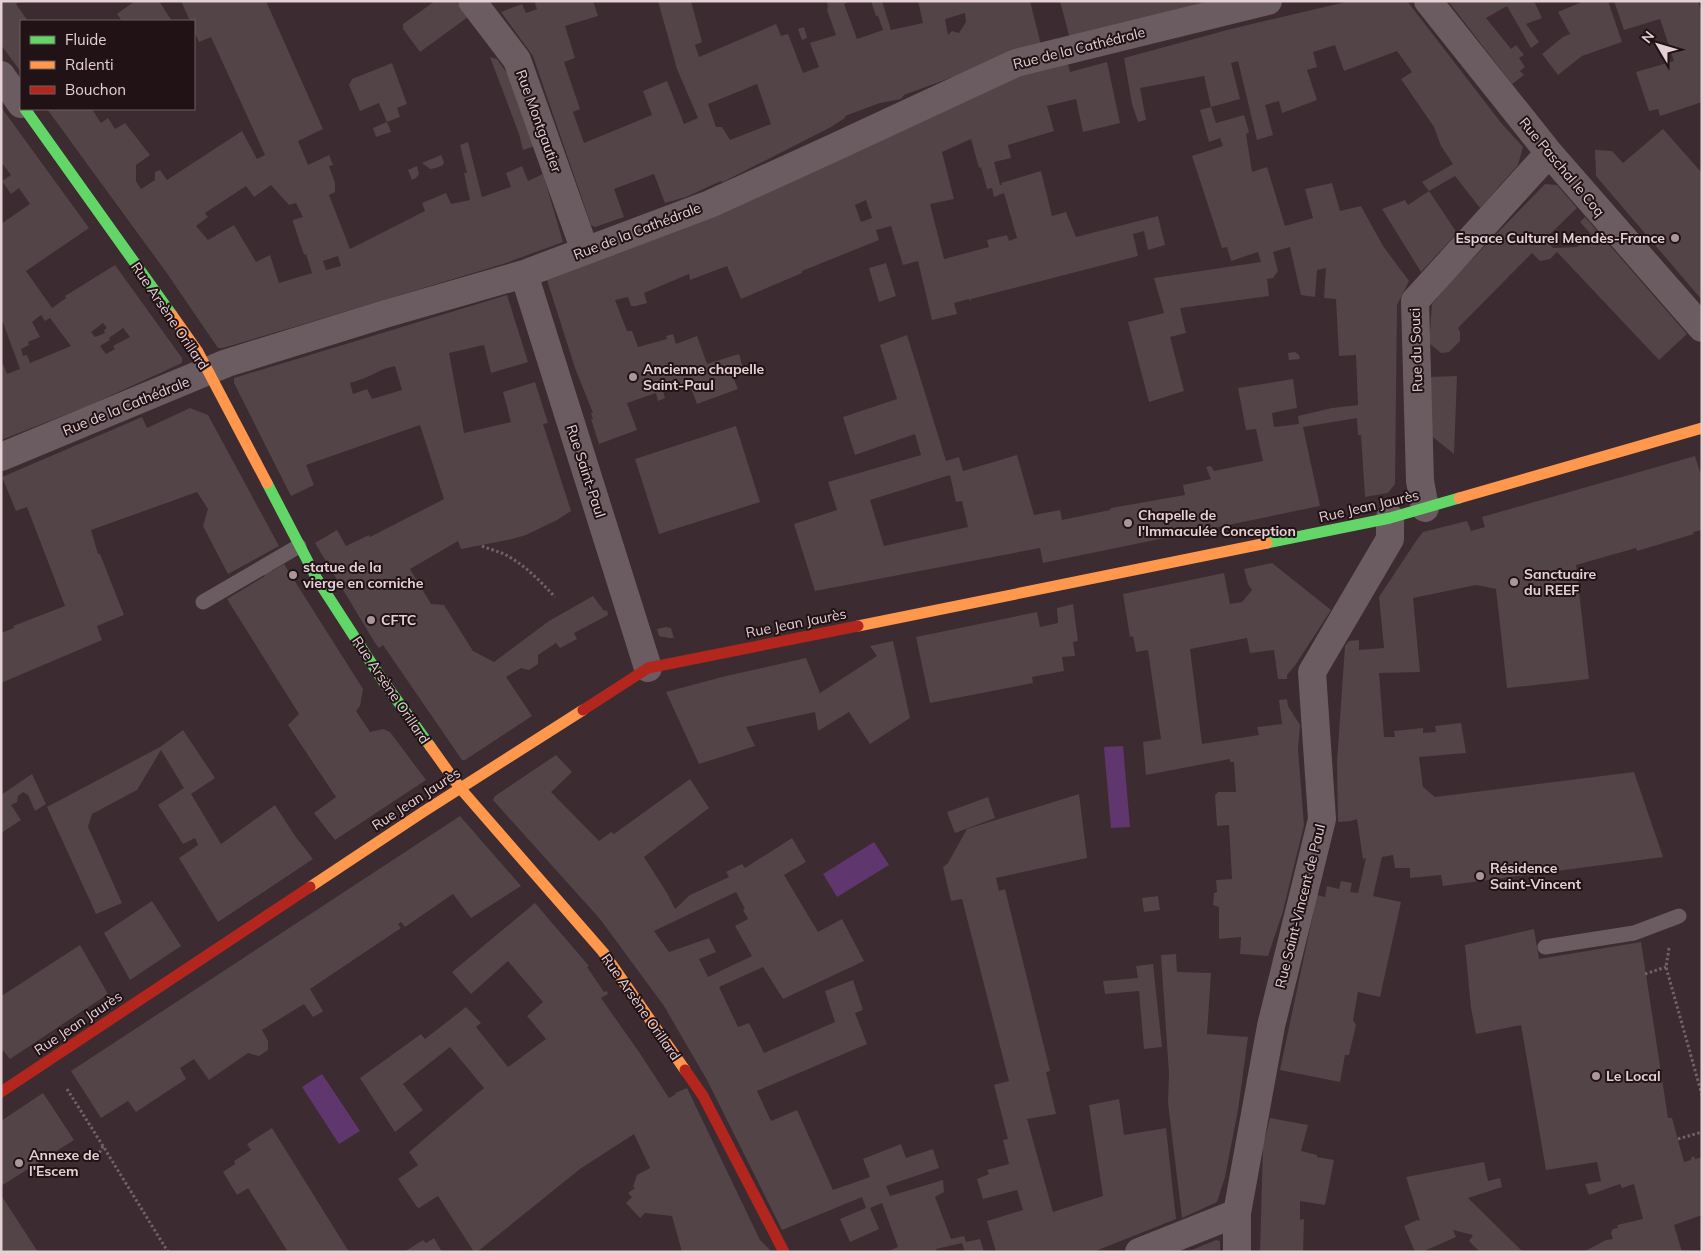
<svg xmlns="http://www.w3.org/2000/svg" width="1703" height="1253" viewBox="0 0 1703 1253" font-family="Mulish,sans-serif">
  <rect width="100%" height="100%" fill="#3c2b30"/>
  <path fill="#60366e" d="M1123 746 1130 827 1111 828 1104 747Z
    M874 842 889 865 837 897 823 874Z
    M322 1074 360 1131 339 1144 302 1087Z"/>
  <path fill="#534447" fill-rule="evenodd" d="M1 1H20L16 4 28 21H21V72L1 45Z
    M135 1H159L172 21H122L117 14Z
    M181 1H266L323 129 298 141 308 165 329 155 333 165 329 166 335 183V192L329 195 350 249 425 211 422 203 446 193 451 204 470 200 464 173H467L460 145 468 142 482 197 511 187 506 173 522 166 528 181 543 174 563 242 503 264 294 327 223 348H218L166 272 47 109H92L101 123 108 118 115 129 125 123 150 155 136 165V181L141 189 155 180V172L160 170 167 180 242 131 257 159 265 155 211 37 199 42 194 31V21H190ZM271 185 289 205 296 203 303 217 293 220V222L304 255 306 254 312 273 279 283 270 255 256 262 234 225 208 240 196 226 208 217 205 213 246 186 254 197ZM338 256 341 266 326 270 323 261Z
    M435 1H456L468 17 420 52 403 29V24Z
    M534 1H593L598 16 565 26 575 58 564 62 580 109 573 112 584 143 652 115 643 91 667 81 684 124 698 118 677 69 658 1H691L702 42 695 45 699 57 776 24 781 36 788 34 803 73 819 67 810 43 836 35 827 10 828 7 827 1H850L844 4 857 39 883 30 878 16H876L871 1H882L891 30 923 23 918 1H1030L1042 49 969 71 904 95 901 99 880 103 845 116V118L831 127 723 182 721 181 686 197 665 203 654 174 614 189 624 217 595 227 591 225 533 56 501 12 522 4 526 13 537 9ZM965 13 966 22 959 33 952 31 948 35 945 19ZM757 84 771 124 730 140 722 127H716L708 104Z
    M1060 1H1209V2L1070 39Z
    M1350 1H1407L1502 124 1523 147 1518 165 1480 208 1455 176 1429 191 1422 182 1453 164 1441 146 1434 127 1401 79 1412 72 1397 51 1344 71 1335 45 1313 52 1317 67 1307 70 1317 100 1282 113 1279 101 1265 105 1273 135 1257 140 1238 61 1231 63 1240 99 1211 107 1204 76 1140 88 1146 120 1138 122 1132 104 1124 58 1231 29Z
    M1448 1H1534L1542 18 1526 24 1539 42 1531 48 1507 6 1486 18 1511 49 1516 45 1524 55 1519 58 1525 67 1520 71 1524 75 1512 84Z
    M1584 1H1608L1622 42 1582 56 1558 75 1542 54 1563 37 1570 34 1558 12Z
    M1614 1H1698L1702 12V102L1660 116 1658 109 1649 111 1636 72 1674 61 1660 19 1624 30Z
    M804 27 807 38 802 40 798 29Z
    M490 57 497 59 509 76 535 146 523 150 519 134Z
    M1107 62 1120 123 1083 132 1076 99 1047 106 1054 131 1008 145 1011 158 994 162 1000 185H1002L1001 183 1041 171 1052 216 1066 212 1076 237 1158 216 1165 245 1148 250 1144 231 1133 234 1138 256 971 299 970 301 969 299 954 303 957 314 932 320 918 261 903 265 891 226 876 230 879 240 802 271V273L741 299 727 266 690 280 689 274 644 293 647 303 636 306H631L628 297 615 300 627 331H632L638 347 667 339 666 336 673 334 676 344 697 336 707 364 739 354 743 368 731 372 738 389 697 404 691 388 686 390 683 383 663 391 665 398 658 401 656 393 627 403 637 430 599 444 591 419H593L591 413H593L575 368 547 280 676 231 1018 76 1068 64 1070 72ZM971 139 979 168 981 167 987 189 992 188 994 197 1004 193 1017 238 1009 241 1007 235 987 240 989 247 944 259 930 204 954 199 942 152ZM866 200 872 218 861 222 855 205Z
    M392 63 407 104 397 108 400 117 387 122 379 103 360 111 349 85 352 79Z
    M1 107 89 228 26 271 52 308 66 298 65 296 115 265 182 358V363L90 405 1 440V359L7 374 20 369 1 317V224L30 204 19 188 11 194 2 181 11 175 1 162ZM41 315 45 321 50 318 71 346 30 363 27 355 23 356 21 349 29 345 28 342 40 337 32 322ZM103 323 107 328 104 330 105 333 95 337 91 332ZM123 328 130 337 113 346 115 349 106 354 100 346 110 340 109 338Z
    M1211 107 1216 123 1244 115 1249 132 1246 134 1252 172 1267 167 1285 226 1313 218 1305 189 1332 183 1340 211 1361 206 1383 246 1409 281 1397 305 1395 484 1388 493 1365 497 1361 435H1358L1357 418 1303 427 1320 506 1043 563 1040 548 815 591 794 524 837 510 828 482 921 455 915 434 855 455 843 417 897 399 880 345 907 335 946 461 959 457 963 471 1017 455 1034 515 1060 510 1062 520 1110 510 1111 508 1185 495 1183 485 1211 479 1206 467 1211 466 1214 471 1263 461 1256 429 1246 430 1238 388 1293 379 1297 408 1272 413 1274 427 1299 424 1298 416 1332 408 1358 405 1356 355 1339 356 1336 299 1324 298 1326 268 1317 270 1315 297 1301 295 1290 247 1273 252 1278 271 1273 278 1267 279 1269 296 1180 308 1186 333 1170 337 1184 391 1149 402 1128 322 1164 313 1154 278 1261 262 1258 252 1231 261 1227 247 1222 248 1192 156 1223 146 1220 138 1209 142 1200 110ZM950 475 956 502 962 501 968 527 884 546 870 500Z
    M387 122 391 132 376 137 373 128Z
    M1663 129 1702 173V300L1596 176 1595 150 1612 151 1623 163Z
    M441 155 444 162 443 165 436 168 430 169 422 163Z
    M417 166 419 174 416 178 412 180 408 170Z
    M1545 184 1557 185 1577 208 1545 239 1553 248 1577 247 1591 234 1580 222 1585 217 1687 334 1659 360 1557 252 1550 259 1540 261 1532 253 1458 328 1460 332V341L1449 352 1441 353 1429 343 1432 304 1451 281Z
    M1429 191 1457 233 1421 272 1382 209 1405 200 1408 205Z
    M886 263 896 296 879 302 869 268Z
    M507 295 528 362 491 373 484 345 449 353 464 433 511 422 503 392 535 382 548 423 543 424 571 511 557 520 526 535 512 539 461 549 458 541 410 569 431 604 444 605 473 651 494 662 549 621 593 596 604 611 607 610 608 615 574 633 577 639 560 648 556 643 538 655V664L529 670 521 668 506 677 532 716 465 760H462L383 645 379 648 375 643 315 543 337 530 346 546 369 535 370 537 444 499 420 425 306 465 314 485 291 496 234 383V378ZM395 366 402 390 372 399 367 389 353 394 350 383 365 378 384 369Z
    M1295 352 1299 355 1300 359 1289 360 1288 353Z
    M1457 376 1454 454 1429 434V377Z
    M190 408 208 415 279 546 228 574 203 526 208 509 197 492 91 530 98 554H100L124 615 97 626 102 640 1 683V633L14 628 13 626 65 606 27 507 16 511 2 477 142 417 147 428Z
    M736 426 760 502 659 534 635 459Z
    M1695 456 1700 472 1702 471V530L1693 532 1694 534 1637 551 1636 548 1576 565 1589 679 1507 688 1496 589 1476 585 1413 598 1420 672 1379 673 1384 737H1395L1394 731 1423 728V733L1436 732 1435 726 1461 723 1466 753 1419 757 1423 787 1435 797 1634 772 1663 857 1443 886 1441 875 1410 878V868H1395L1393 855 1382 857 1373 896 1401 902 1380 997 1358 992 1353 1020 1356 1025 1349 1055H1345L1340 1082 1280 1070 1317 895 1325 897 1327 886 1339 889 1341 881 1352 883 1350 892 1358 893 1366 858 1363 859 1357 819 1351 821 1338 822 1337 762 1345 646 1349 641 1359 640V650L1384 648 1379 597 1416 541 1423 532 1467 521 1471 531 1485 527 1482 517Z
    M1272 563 1331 610 1296 664 1287 675V679H1278L1274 650 1250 653 1247 638 1190 649 1202 744 1259 735 1257 727 1282 724 1279 700 1287 699 1288 706 1300 725 1298 749 1304 825 1283 911 1268 956 1240 954 1241 937 1219 939V907L1213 905 1214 893 1217 892 1216 880 1232 879 1229 825 1217 826 1215 795 1218 792H1236L1234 762H1230V759L1146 775 1143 742 1161 739 1148 650 1136 652 1133 636 1130 637 1123 594 1224 573 1230 604 1242 602 1252 590 1248 584 1244 569Z
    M284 564 363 689 360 706 356 711 370 732 383 729 390 732 426 780 335 840 314 813 336 797 288 725 299 714 227 599 265 576 263 572 269 568 272 571Z
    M1073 604 1078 641 1073 642 1075 656 1062 657 1064 671 1032 677 1033 683 930 703 916 637 1037 612 1040 627 1058 623 1057 608Z
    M666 627 671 628 674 638H669L659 636 657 629Z
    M893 641 910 718 870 744 849 712 818 731 815 712 746 727 755 746 699 764 666 692 722 677 806 658 820 693 877 656 870 646Z
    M183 730 215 778 191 794 221 844 275 805 295 836 313 859 218 922 179 858 198 845 195 838 183 844 158 805 184 788 161 750 137 790 92 814 88 827 122 903 96 914 47 807 160 747Z
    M556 755 572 772 551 792 599 841 611 832 614 834 690 779 709 808 644 857 667 893 675 909 690 895 729 877 726 872 742 864 745 868 792 838 806 862 784 875 818 932 842 919 864 961 783 999 763 967 719 987 738 1027 749 1023 764 1053 835 1022 825 991 853 980 863 1010 855 1013 867 1044 757 1091 771 1121 797 1110 833 1190 870 1177 863 1159 901 1144 906 1158 933 1149 939 1168 886 1186 890 1196 943 1180 944 1192 935 1197 951 1239 964 1236 966 1242 980 1239 984 1252H965L962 1243 936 1249 937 1252H886L898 1247 882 1203 870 1208 879 1229 850 1242 840 1219 866 1208 862 1197 782 1230 707 1080 664 1006 600 919 493 800 495 796ZM736 892 745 909 743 910 748 919 735 926 752 956 708 977 699 959 716 952 709 938 669 952 654 931Z
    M32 774 46 804 35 811 28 795 23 792 18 796 17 802 11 805 21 820 1 833V795Z
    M1079 794 1087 858 996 878 999 891 1005 889 1050 1071 1046 1072 1056 1114 1027 1119 1053 1212 1103 1196 1089 1105 1119 1099 1124 1135 1166 1128 1176 1219 1093 1252H996L987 1221 1023 1210 1017 1190 983 1199 977 1179 989 1174 987 1170 1009 1164 1003 1140 1008 1139 994 1085 1009 1081 962 899 951 901 943 867 948 863 967 829Z
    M988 797 995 818 955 833 947 812Z
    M460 816 521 886 471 918 453 894 405 927 401 922 398 924 401 928 310 989 323 1011 322 1012 313 1017 304 1004 262 1030 268 1041V1050L259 1056 248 1053 209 1080 194 1059 180 1068 186 1079 136 1112 128 1101 101 1118 71 1071Z
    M1158 896 1160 910 1144 912 1142 898Z
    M152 901 181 946 130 980 104 933Z
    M535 903 589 966 587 967 604 992 607 991 608 994 601 998 639 1052 669 1098 676 1094 675 1093 687 1088 760 1240 772 1252H682L672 1216 645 1213 640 1218 626 1203 632 1197 628 1193 635 1188 633 1187 637 1175 650 1168 634 1134 580 1169 477 1252H474L438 1196 419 1208 417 1207 398 1179 418 1165 409 1152 484 1088 450 1047 403 1084 423 1110 395 1132 360 1078 421 1034 425 1039 466 1007 481 1023 476 1027 508 1067 546 1039 527 1016 543 1002 508 961 471 994 452 972Z
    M1534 929 1539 959 1641 942 1668 1118H1672L1684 1162 1691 1160V1158L1694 1156 1695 1159 1702 1157V1215L1674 1225 1682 1252H1583L1606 1240 1613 1239 1611 1233 1613 1229 1618 1228 1617 1225 1643 1219 1634 1184 1622 1188 1620 1184 1589 1195 1585 1184 1601 1181 1597 1162 1546 1170 1521 1025 1476 1034 1471 1008 1465 945Z
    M80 945 108 994 10 1059 1 1048V993L3 995Z
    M1176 954 1177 972 1211 973 1207 1034 1248 1037 1238 1110 1225 1177 1217 1202 1182 1218 1168 1103 1169 1074 1161 955Z
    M1153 964 1162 1047 1144 1049 1139 991 1105 994 1103 981 1138 978 1136 966Z
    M43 1093 74 1140 1 1186V1121Z
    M1270 1118 1308 1125 1301 1151 1317 1155V1157L1334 1160 1325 1205 1300 1201V1220L1304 1219 1303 1252H1260L1263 1146Z
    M272 1128 349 1252H288L248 1188 237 1195 223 1172 235 1164 234 1161 251 1150 247 1144Z
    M1484 1162 1488 1181 1500 1178 1502 1187 1468 1198 1523 1252H1480L1469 1241 1473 1235 1453 1230 1456 1237 1422 1252H1415L1404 1226 1417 1220 1420 1221 1406 1177Z
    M1 1195 38 1252H1Z
    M434 1238 442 1252H404L423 1240 426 1243Z
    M1216 1240 1220 1241V1252H1187Z"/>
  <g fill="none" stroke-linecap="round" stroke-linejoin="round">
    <path stroke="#6e6366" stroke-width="3" stroke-dasharray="2.5 2.5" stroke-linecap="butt" d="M482 546C489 549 497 551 504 554 524 564 540 581 555 597
      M1669 948 1666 967 1702 1095
      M1645 974 1666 967
      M67 1089 103 1146 168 1252
      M1678 1139 1702 1132
      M97 1157 103 1146"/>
    <path stroke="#6a5c60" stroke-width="15" d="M203 602 299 546
      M1545 947 1634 933 1679 916"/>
    <path stroke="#6a5c60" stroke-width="28" d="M472 1 517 60 585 251
      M1428 1 1549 153 1702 328
      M1 75 21 104
      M524 274 648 668
      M1 457 227 363 385 314 524 274 710 204 833 148 1016 63 1268 1
      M1425 508 1420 481 1415 301 1549 153
      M1139 1252 1237 1213
      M1237 1252V1213L1271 1026 1322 819 1312 672 1390 539V518"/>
    <path stroke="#63d668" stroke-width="11" d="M25 109 172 315
      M267 483 317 579 381 678 430 746
      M1267 543 1390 518 1459 498"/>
    <path stroke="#ff974d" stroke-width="11" d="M172 315 198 352 267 483
      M1459 498 1702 428
      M858 626 1267 543
      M430 746 460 788 603 952 685 1070
      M310 887 423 812 583 710"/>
    <path stroke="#b3261e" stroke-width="11" d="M583 710 648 668 858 626
      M685 1070 703 1096 784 1252
      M1 1092 310 887"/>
  </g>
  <g fill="#aa969b" stroke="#201215" stroke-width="2">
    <circle cx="1675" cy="238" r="5"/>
    <circle cx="633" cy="377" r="5"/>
    <circle cx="1128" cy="523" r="5"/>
    <circle cx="293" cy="575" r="5"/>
    <circle cx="1514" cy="582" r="5"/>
    <circle cx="371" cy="620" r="5"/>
    <circle cx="1480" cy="876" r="5"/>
    <circle cx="1596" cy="1076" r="5"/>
    <circle cx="19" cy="1163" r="5"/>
  </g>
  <g text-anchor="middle" stroke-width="4" stroke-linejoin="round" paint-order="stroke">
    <g font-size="14" fill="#e5d0d4" stroke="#201215">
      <text transform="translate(1079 48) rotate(-14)" y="5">Rue de la Cathédrale</text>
      <text transform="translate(539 121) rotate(70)" y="5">Rue Montgautier</text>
      <text transform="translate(1562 167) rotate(50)" y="5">Rue Paschal le Coq</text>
      <text transform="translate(637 231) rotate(-21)" y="5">Rue de la Cathédrale</text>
      <text transform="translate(170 316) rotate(56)" y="5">Rue Arsène Orillard</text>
      <text transform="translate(1416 350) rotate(-92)" y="5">Rue du Souci</text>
      <text transform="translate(126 406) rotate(-22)" y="5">Rue de la Cathédrale</text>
      <text transform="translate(586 471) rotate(72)" y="5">Rue Saint-Paul</text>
      <text transform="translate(1369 506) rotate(-13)" y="5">Rue Jean Jaurès</text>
      <text transform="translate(796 623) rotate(-11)" y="5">Rue Jean Jaurès</text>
      <text transform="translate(391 690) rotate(56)" y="5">Rue Arsène Orillard</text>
      <text transform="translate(416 799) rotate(-33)" y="5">Rue Jean Jaurès</text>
      <text transform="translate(1300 906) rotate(-76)" y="5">Rue Saint-Vincent de Paul</text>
      <text transform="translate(641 1007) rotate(55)" y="5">Rue Arsène Orillard</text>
      <text transform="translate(78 1023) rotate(-34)" y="5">Rue Jean Jaurès</text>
    </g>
    <g font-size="14" font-weight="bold" fill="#e5d0d4" stroke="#201215" text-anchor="start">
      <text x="1665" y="243" text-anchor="end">Espace Culturel Mendès-France</text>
      <text x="643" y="374">Ancienne chapelle<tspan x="643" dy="16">Saint-Paul</tspan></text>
      <text x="1138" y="520">Chapelle de<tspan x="1138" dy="16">l'Immaculée Conception</tspan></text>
      <text x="303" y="572">statue de la<tspan x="303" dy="16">vierge en corniche</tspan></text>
      <text x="1524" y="579">Sanctuaire<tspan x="1524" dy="16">du REEF</tspan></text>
      <text x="381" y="625">CFTC</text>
      <text x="1490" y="873">Résidence<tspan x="1490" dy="16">Saint-Vincent</tspan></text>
      <text x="1606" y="1081">Le Local</text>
      <text x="29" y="1160">Annexe de<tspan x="29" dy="16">l'Escem</tspan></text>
    </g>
  </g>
  <rect width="1703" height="1253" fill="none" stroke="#e5d0d4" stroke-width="5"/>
  <rect x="20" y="20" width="175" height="90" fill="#201215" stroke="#6f5e61"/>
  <rect x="30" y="36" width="25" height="8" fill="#63d668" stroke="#6f5e61"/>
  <text x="65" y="45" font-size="15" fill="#e5d0d4">Fluide</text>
  <rect x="30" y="61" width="25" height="8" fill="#ff974d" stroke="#6f5e61"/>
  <text x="65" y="70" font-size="15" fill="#e5d0d4">Ralenti</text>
  <rect x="30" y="86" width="25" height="8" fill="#b3261e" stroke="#6f5e61"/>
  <text x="65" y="95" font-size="15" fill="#e5d0d4">Bouchon</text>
  <g transform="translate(1658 45) rotate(308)" stroke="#201215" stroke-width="4" paint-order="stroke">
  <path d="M0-4L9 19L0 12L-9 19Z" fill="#e5d0d4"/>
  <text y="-8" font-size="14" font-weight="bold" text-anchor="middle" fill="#e5d0d4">N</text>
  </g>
</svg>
